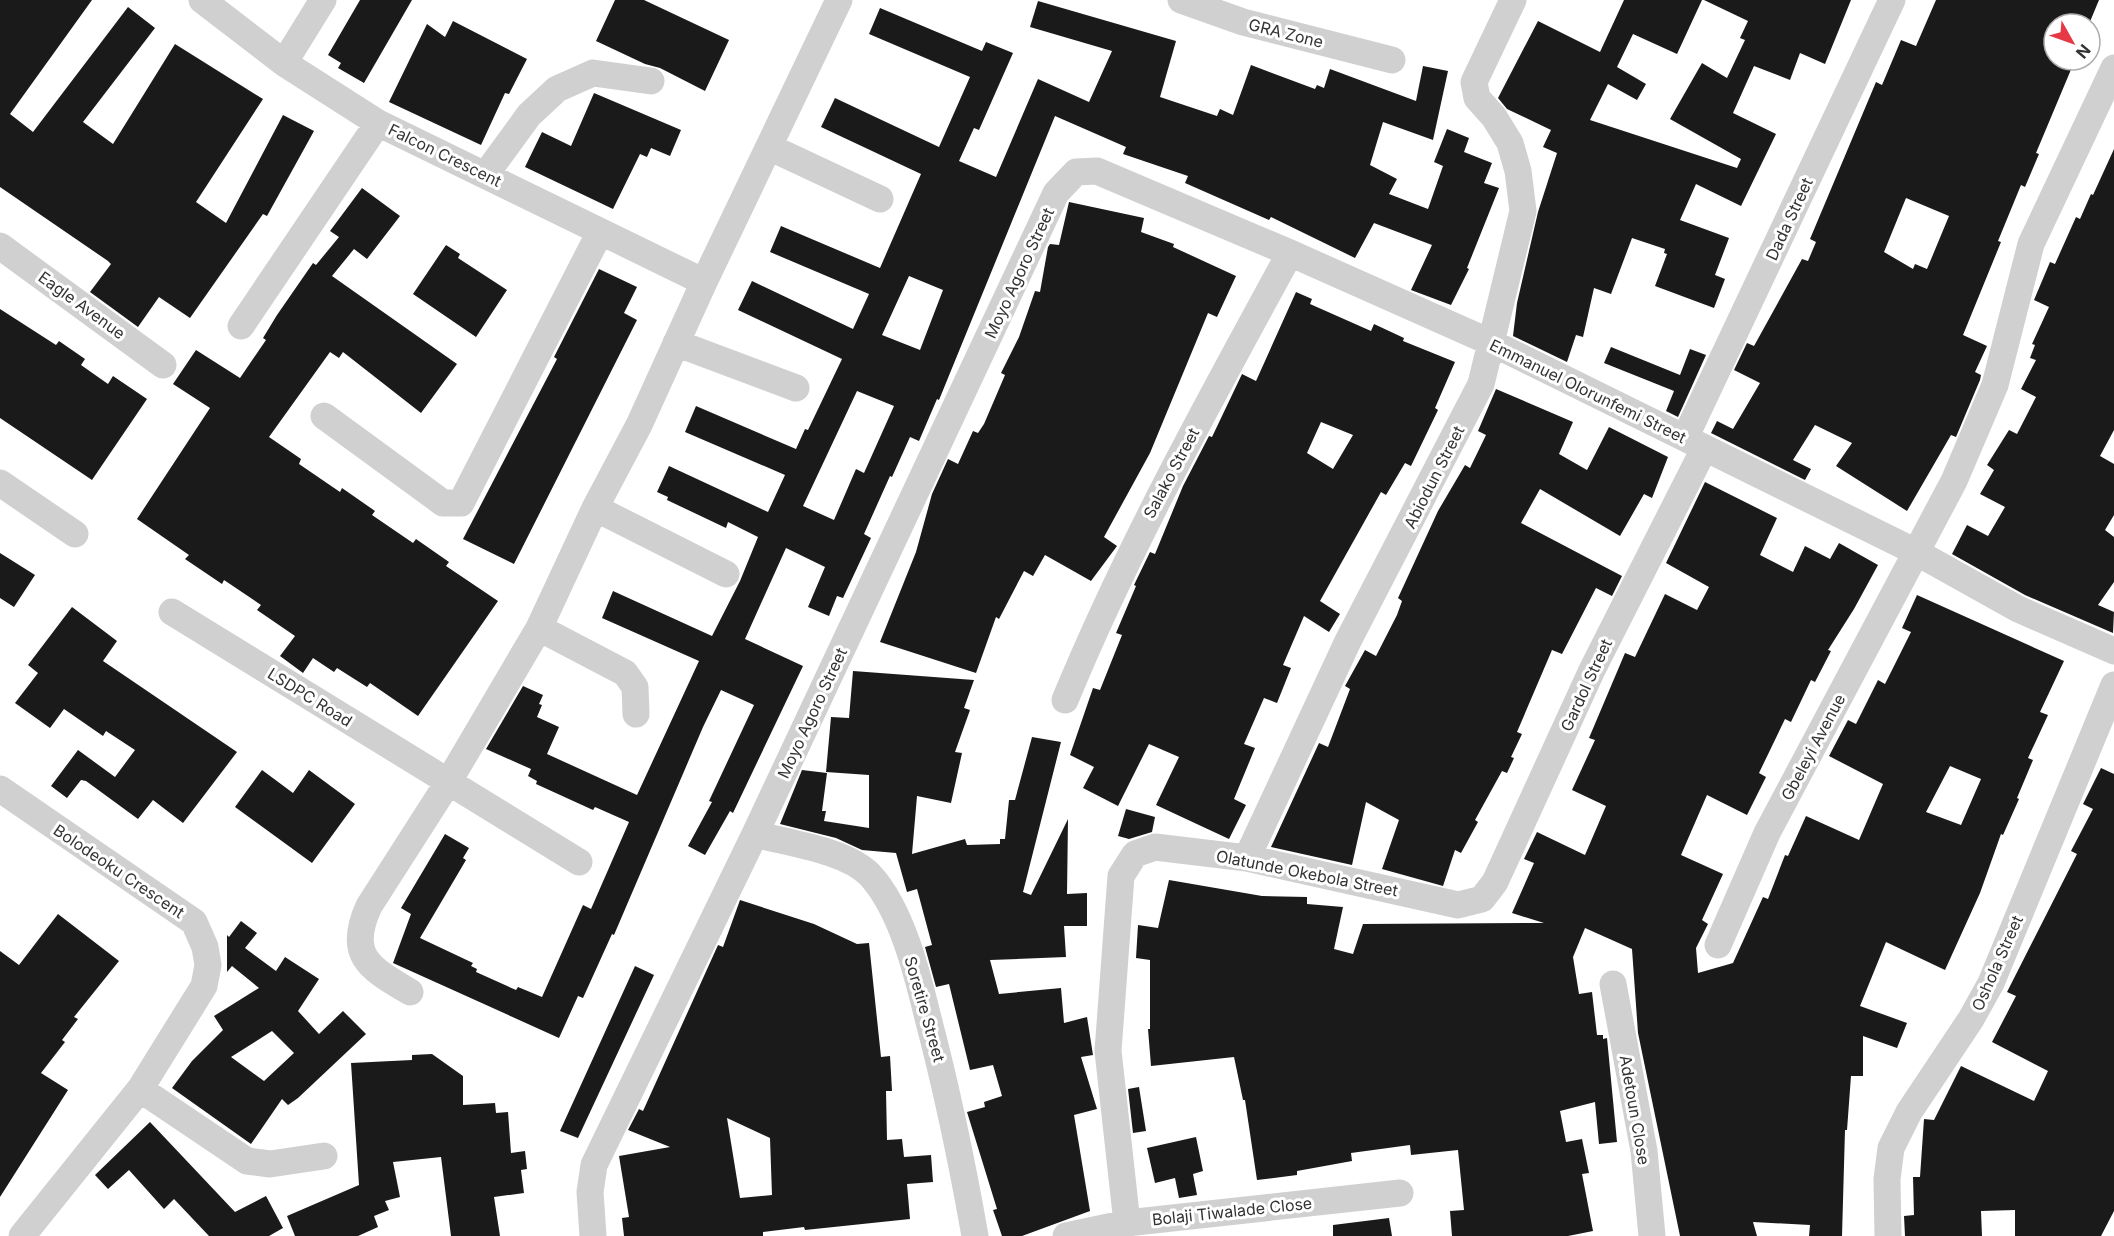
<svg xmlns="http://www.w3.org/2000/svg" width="2114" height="1236" viewBox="0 0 2114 1236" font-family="Inter,sans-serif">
  <rect width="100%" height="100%" fill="#fff"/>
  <path fill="#1a1a1a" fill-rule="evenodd" d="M0 0H92L10 114 33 132 128 7 155 28 83 122 113 144 175 44 263 99 196 202 226 223 283 115 314 131 267 216 263 214 190 318 159 297 138 327 90 292 111 264 108 261 0 187Z
    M360 0H412L364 83 338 68 341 63 328 55Z
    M615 0H644L729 40 705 91 660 68 645 64 596 41Z
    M1624 0H1702L1677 54 1633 34 1617 67 1646 84 1637 100 1608 84 1590 120 1737 168 1741 159 1670 119 1702 63 1727 78 1745 40 1740 38 1748 21 1704 0H1851L1825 64 1800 53 1790 80 1754 66 1733 113 1776 134 1741 206 1696 184 1680 220 1729 238 1715 275 1725 279 1714 308 1655 286 1667 254 1664 253 1665 249 1632 238 1611 294 1594 288 1583 337 1576 335 1567 362 1513 336 1517 303 1538 212 1557 153 1543 147 1551 130 1507 109 1498 98 1538 21 1600 52Z
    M1936 0H2099L2089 24H2054V60H2075L2036 153 2039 154 2025 187 2021 185 1998 241 2001 242 1963 335 1987 346 1975 372 1981 375 1980 380 1956 437 1951 435 1907 511 1836 466 1852 443 1815 425 1793 460 1811 469 1805 480 1711 433 1717 421 1733 429 1760 383 1734 370 1747 343 1754 346 1802 259 1808 261 1816 242 1810 239 1876 82 1882 85 1901 40 1916 46ZM1906 198 1949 216 1927 269 1915 264 1913 269 1884 252Z
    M1038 1 1176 41 1160 97 1217 116 1220 109 1233 115 1251 65 1315 89 1317 85 1324 88 1330 69 1416 101 1423 66 1448 71 1433 140 1383 122 1370 165 1397 179 1389 194 1428 209 1443 166 1434 162 1447 129 1469 138 1464 152 1492 163 1484 183 1499 188 1467 268 1469 269 1451 305 1411 290 1432 245 1374 223 1355 258 1271 217 1269 220 1185 183 1188 176 1123 154 1126 147 1055 116 939 400 937 399 919 441 910 437 892 477 890 476 864 534 871 538 843 598 837 596 829 616 808 607 825 567 786 548 745 639 803 666 733 813 730 811 705 855 688 846 712 802 709 801 754 705 721 690 703 727 614 935 612 934 583 998 578 996 559 1038 393 963 411 914 401 908 445 834 469 848 463 858 466 860 420 938 473 963 471 966 477 969 476 972 516 990 518 987 542 997 583 905 591 909 629 822 595 807 593 810 536 784 537 781 528 776 531 769 486 749 523 686 543 695 539 704 542 705 537 717 559 727 547 754 637 795 699 661 602 618 613 591 712 636 740 581 758 537 728 522 726 528 667 500 668 497 657 492 669 466 768 512 785 475 685 432 696 406 796 449 805 429 808 430 842 359 738 310 752 281 853 329 869 294 770 252 781 226 880 268 921 174 821 127 835 98 939 147 970 77 869 34 880 8 982 51 986 42 1013 53 979 130 974 128 959 161 996 177 1038 79 1089 102 1112 51 1030 27ZM909 276 943 290 920 350 882 335ZM857 391 894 406 864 473 856 469 834 520 803 506Z
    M453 21 527 59 509 94 505 93 481 145 389 102 427 24 445 37Z
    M594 93 681 130 670 156 651 148 647 157 640 154 613 209 525 167 542 132 571 146Z
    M2114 149V430L2100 456 2114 464V515L2105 530 2114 537V582L2098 605 2114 612 2113 633 2025 595 1952 554 1967 525 1988 536 2005 507 1980 494 1994 470 1987 465 2009 430 2017 434 2036 397 2021 389 2036 360 2030 358 2035 345 2032 344 2049 307 2034 300 2050 262 2055 264 2076 217 2080 219 2091 194 2093 195Z
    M362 188 400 216 367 259 354 249 332 276 457 364 421 413 343 352 339 358 330 352 269 437 301 459 299 464 340 492 342 488 375 511 372 515 413 543 416 539 449 562 446 566 498 601 418 716 370 683 367 687 337 668 334 672 313 658 303 673 280 656 295 636 257 610 261 605 224 580 222 584 185 559 189 555 137 519 210 408 173 384 196 350 240 378 266 340 263 338 277 315 313 263 316 265 339 237 330 231Z
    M1069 202 1144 218 1141 232 1174 244 1173 247 1236 276 1217 317 1208 313 1150 453 1104 537 1117 546 1091 581 1045 555 1033 576 1024 571 999 619 996 617 976 673 880 642 916 552 932 494 948 459 958 464 973 431 978 433 984 424 1005 375 1001 373 1019 337 1035 291 1040 292 1048 247 1050 244 1059 245Z
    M446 245 460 254 458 258 507 290 476 337 413 294Z
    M599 269 637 287 624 313 637 320 514 564 463 539 557 359 554 357Z
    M1296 292 1312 299 1310 304 1371 331 1374 324 1404 338 1403 341 1455 362 1435 408 1438 410 1411 466 1405 463 1386 495 1381 492 1320 601 1340 614 1329 632 1304 616 1283 665 1291 668 1277 703 1264 698 1244 744 1255 748 1234 799 1246 805 1229 839 1156 805 1179 757 1149 744 1118 806 1083 788 1094 767 1070 755 1093 688 1100 690 1122 635 1116 633 1136 586 1134 585 1150 552 1155 554 1183 486 1209 436 1212 437 1242 374 1256 381ZM1321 422 1353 435 1333 469 1307 453Z
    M0 309 56 345 59 341 85 359 81 365 108 384 113 376 147 399 92 480 0 418Z
    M1611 347 1680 375 1690 349 1706 355 1678 417 1666 411 1674 391 1604 363Z
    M1496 389 1573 422 1559 454 1587 470 1609 427 1668 457 1652 498 1644 494 1620 536 1540 489 1521 523 1622 576 1612 596 1596 588 1562 654 1552 650 1517 732 1522 734 1511 757 1514 758 1507 773 1502 771 1475 820 1478 822 1461 853 1455 850 1443 886 1382 869 1399 820 1366 802 1352 865 1271 847 1319 743 1328 747 1350 689 1345 686 1365 650 1376 656 1397 615 1402 601 1398 598 1438 511 1465 465 1470 468 1486 435 1478 431Z
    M1705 482 1777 518 1760 555 1793 572 1805 546 1830 559 1839 543 1878 565 1854 609 1828 650 1831 651 1815 682 1811 680 1791 722 1785 719 1759 773 1766 777 1747 815 1707 795 1681 855 1723 874 1702 920 1708 924 1696 948 1698 973 1733 963 1763 897 1768 899 1785 855 1788 856 1806 816 1859 840 1883 784 1829 756 1848 720 1856 724 1878 680 1885 684 1911 632 1902 628 1917 595 2064 661 2040 712 2048 715 2028 758 2033 760 2017 798 2019 799 2003 835 2001 834 1980 893 1945 970 1886 942 1860 1006 1907 1023 1897 1048 1863 1036V1076H1851L1847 1130H1845L1842 1236H1809L1810 1225 1753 1222 1757 1236H1680L1638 1033 1632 949 1585 928 1573 957 1579 994 1592 992 1597 1035H1603V1039L1607 1038 1617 1142 1599 1144 1595 1102 1560 1111 1566 1142 1582 1139 1589 1173 1582 1174 1593 1231 1568 1236H1452L1450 1211 1464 1210 1458 1150 1411 1155 1410 1145 1351 1153 1352 1161 1297 1171V1175L1257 1180 1245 1100H1243L1234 1057 1151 1066 1148 1029H1150V960L1136 958 1138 925 1158 928 1169 880 1262 896 1307 897V904L1343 907 1334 949 1353 954 1363 924 1544 923 1512 913 1534 863 1524 859 1537 832 1585 855 1606 806 1572 790 1595 740 1589 738 1625 653 1635 657 1665 594 1697 610 1709 587 1666 563ZM1950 766 1981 779 1961 825 1926 812Z
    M0 553 35 575 14 607 0 598Z
    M72 607 117 641 103 661 237 752 183 823 153 800 138 819 86 781 81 780 67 798 51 786 78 750 115 777 135 750 106 731 103 736 64 709 50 728 15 703 38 673 28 665Z
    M853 671 974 680 964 708 970 710 955 752 962 753 951 803 917 796 912 854 965 839 967 845 1000 844V839H1005L1009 800H1015L1032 737 1061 742 1023 892 1031 895 1068 819 1067 894 1087 893V926H1064L1066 957 990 960 999 994 1061 988 1064 1023 1087 1017 1093 1055 1081 1057 1097 1109 1074 1115 1090 1211 1022 1236H1002L993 1210 997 1209 967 1112 985 1107 984 1102 1002 1096 993 1065 970 1070 949 984 936 987 925 947 932 945 917 889 907 892 896 853 862 850 836 838 780 824 802 770 827 773 822 811H826L824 821 869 828V775L826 772 831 717 849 718Z
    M2101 768 2114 774V1211L2101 1236H2015V1210L1981 1211 1982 1236H1905L1904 1216 1914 1215 1913 1177H1920L1924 1119 1934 1120 1961 1066 2034 1101 2048 1071 1992 1042 2016 996 2007 992 2077 854 2071 851 2093 809 2083 804Z
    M262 770 293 793 309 770 355 804 312 863 235 807Z
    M1126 809 1155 817 1152 832 1129 839 1118 836Z
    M740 900 814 924 857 944 869 943 881 1057 890 1056 892 1091H886L887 1140 902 1139 904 1157 931 1155 933 1182 907 1184 910 1219 805 1230 804 1227 763 1232V1236H624L622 1218 629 1217 619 1156 670 1147 628 1130 639 1109 643 1111 718 945 723 947ZM727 1118 770 1138 772 1195 740 1198Z
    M58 914 119 961 74 1017 78 1019 62 1040 65 1042 41 1073 68 1090 0 1197V951L19 965Z
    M241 921 257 933 245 948 276 971 285 957 319 979 298 1011 319 1034 343 1011 366 1034 298 1098 288 1105 282 1099 251 1144 172 1088 192 1061 223 1030 214 1016 259 988 232 966 227 972V935L229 937ZM272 1031 294 1053 264 1081 231 1057Z
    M635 966 654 975 578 1138 560 1131Z
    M432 1054 463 1076V1105L495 1103 496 1113 508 1112 511 1153 525 1151 527 1169 521 1170 524 1193 494 1197 500 1236H451L441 1157 393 1162 400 1197 385 1201 389 1210 374 1216 378 1227 358 1236H295L287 1216 359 1185 351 1063 412 1060V1055Z
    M1139 1087 1146 1131 1133 1133 1128 1089Z
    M150 1122 235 1212 266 1196 283 1228 269 1236H209L174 1199 164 1209 129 1170 108 1189 95 1175Z
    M1196 1137 1203 1171 1193 1174 1197 1195 1179 1198 1175 1178 1155 1183 1147 1148Z
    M1389 1218 1392 1236H1333V1225Z"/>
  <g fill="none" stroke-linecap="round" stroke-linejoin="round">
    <path stroke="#d0d0d0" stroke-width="27" d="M202 0 284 63 378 123 704 282
      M1181 0 1243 22 1392 60
      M284 63 323 0
      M769 147 880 199
      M486 174 529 115 557 89 593 73 651 81
      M0 246 163 365
      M241 326 378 123
      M676 343 796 388
      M324 416 443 503H461L600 232
      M1685 438 1892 0
      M0 483 75 534
      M595 508 726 574
      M172 612 579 862
      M539 628 625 673 635 687 636 714
      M1065 700C1129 545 1210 400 1290 253
      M0 789 194 922 205 947 208 965 204 986 140 1089 22 1236
      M755 834C788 843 846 850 870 875 902 910 917 973 928 1018 947 1090 962 1162 975 1236
      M1247 858 1348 641 1481 384 1523 211 1518 171 1510 143 1494 117 1477 98 1474 82 1513 0
      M1718 945 1767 833 1954 481 1995 385 2031 244 2114 68
      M1613 984 1644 1151 1652 1236
      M410 992C370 968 346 956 369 906L449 781 539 628 595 508 639 425 704 282 839 0
      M140 1089 247 1161 270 1164 324 1156
      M1127 1223 1108 1051 1121 876 1135 854 1155 847 1247 858 1458 905 1482 899 1495 882 1592 670 1704 449
      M593 1236 590 1192 594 1165 755 834 1056 193 1076 172 1097 171 1290 253 1492 343 1916 552 2018 609 2114 651
      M1066 1236 1127 1223 1400 1193
      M1888 1236 1887 1179 1891 1148 1909 1112 1971 1019 1991 983 2114 685"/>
  </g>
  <g text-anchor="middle" stroke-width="6" stroke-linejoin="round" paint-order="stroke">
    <g font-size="16" fill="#333" stroke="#fff">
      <text transform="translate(1286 33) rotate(14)" y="6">GRA Zone</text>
      <text transform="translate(445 155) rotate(26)" y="6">Falcon Crescent</text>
      <text transform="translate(1789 219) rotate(-65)" y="6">Dada Street</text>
      <text transform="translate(1019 273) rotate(-65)" y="6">Moyo Agoro Street</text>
      <text transform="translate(82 305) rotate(36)" y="6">Eagle Avenue</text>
      <text transform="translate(1588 391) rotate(26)" y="6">Emmanuel Olorunfemi Street</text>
      <text transform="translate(1171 473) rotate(-62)" y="6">Salako Street</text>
      <text transform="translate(1434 477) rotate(-63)" y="6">Abiodun Street</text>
      <text transform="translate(1586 685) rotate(-65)" y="6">Gardol Street</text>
      <text transform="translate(310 697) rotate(32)" y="6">LSDPC Road</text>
      <text transform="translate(812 713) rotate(-65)" y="6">Moyo Agoro Street</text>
      <text transform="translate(1813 747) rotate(-62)" y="6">Gbeleyi Avenue</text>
      <text transform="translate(119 871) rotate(34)" y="6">Bolodeoku Crescent</text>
      <text transform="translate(1307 873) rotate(11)" y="6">Olatunde Okebola Street</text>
      <text transform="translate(1997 963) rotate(-66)" y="6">Oshola Street</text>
      <text transform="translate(925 1009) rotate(74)" y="6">Soretire Street</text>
      <text transform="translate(1635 1110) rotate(80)" y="6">Adetoun Close</text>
      <text transform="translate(1232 1211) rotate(-6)" y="6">Bolaji Tiwalade Close</text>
    </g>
  </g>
  <g transform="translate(2072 42) rotate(130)"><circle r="28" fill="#ffffff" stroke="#adadad" stroke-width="1.5"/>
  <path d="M0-4.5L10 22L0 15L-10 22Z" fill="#e63946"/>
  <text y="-9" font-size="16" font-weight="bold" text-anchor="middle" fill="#333333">N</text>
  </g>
</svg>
